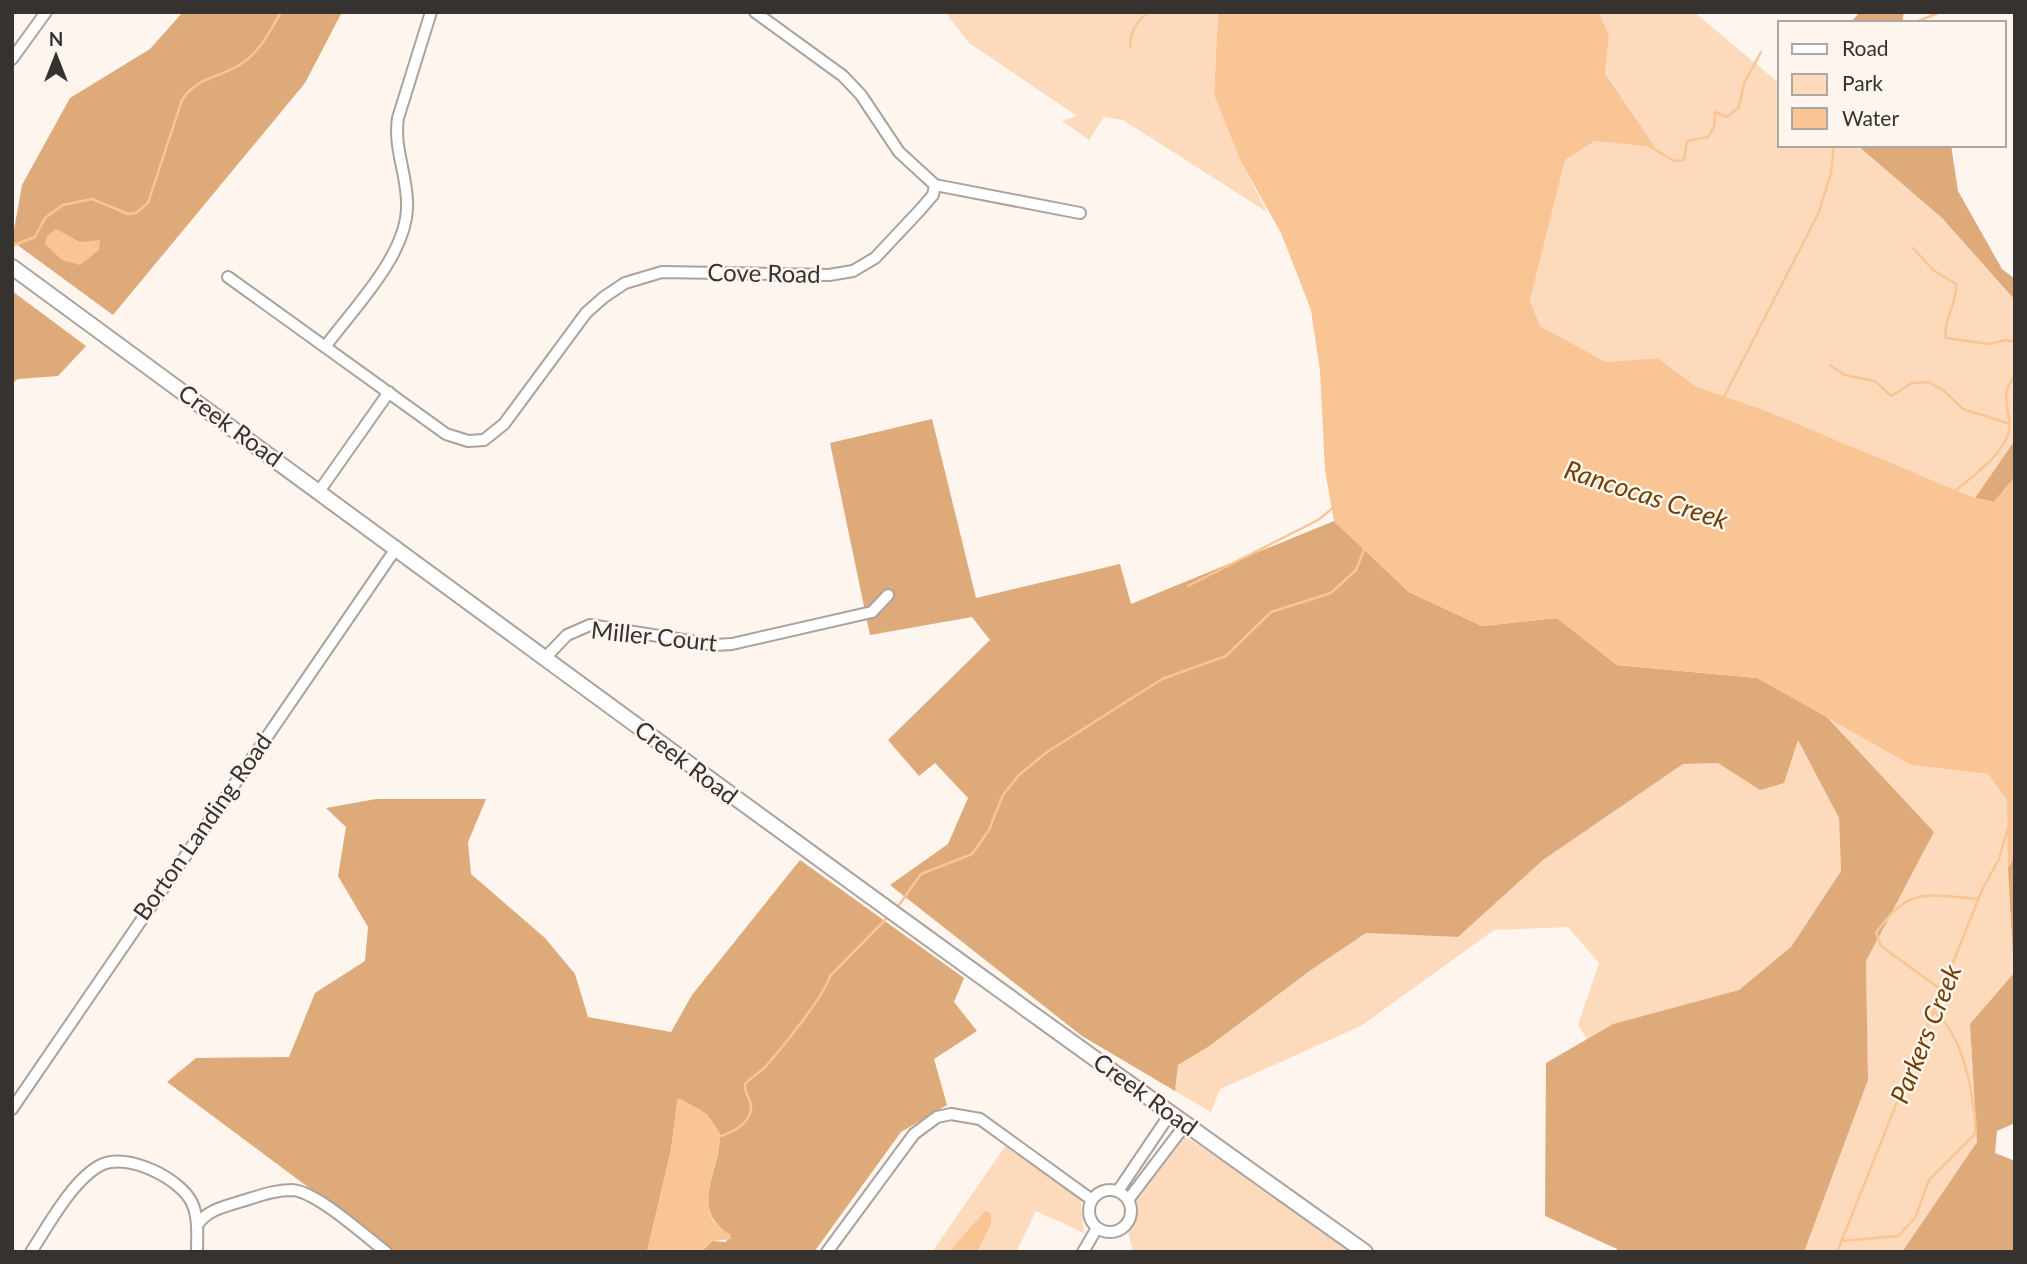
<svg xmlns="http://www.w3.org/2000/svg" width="2027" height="1264" viewBox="0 0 2027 1264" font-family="Lato,sans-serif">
  <rect width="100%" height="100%" fill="#fdf5ee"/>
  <path fill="#fddabc" d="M945 12H1218L1214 95 1240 160 1267 212 1123 120 1104 117 1089 140 1062 121 1077 116 969 43Z
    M1598 12H1694L1780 84V145H1857L1942 218 2015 300V440L1975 498 1764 410 1697 387 1658 358 1606 362 1540 326 1530 300 1565 160 1595 141 1654 146 1605 72 1609 34Z
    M1824 714 1911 765 1988 774 2007 800 2014 973 1970 1024 1977 1142 1902 1252H1804L1868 1080 1866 961 1934 832Z
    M1798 739 1839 818 1841 871 1791 947 1739 990 1613 1024 1587 1039 1578 1025 1599 963 1568 927 1494 930 1361 1026 1220 1089 1211 1112 1175 1091 1178 1065 1208 1047 1311 970 1366 933 1458 937 1543 860 1683 764 1718 763 1760 790Z
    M1184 1136 1360 1248 1365 1252H1133L1128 1231 1134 1220 1136 1200Z
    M1006 1145 1080 1197 1084 1233 1036 1211 1016 1252H932Z"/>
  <path fill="#deaa7a" d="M183 12H342L305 83 113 315 12 241 22 185 70 98 150 49Z
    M1860 12H1904L1902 23H1850Z
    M1857 145H1951L1958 191 2002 269 2015 279V300L1942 218Z
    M12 291 86 346 58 376 18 379 12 383Z
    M932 419 976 598 1120 564 1131 604 1334 521 1409 592 1482 626 1557 618 1617 665 1757 678 1824 714 1934 832 1866 961 1868 1080 1804 1252H1617V1249L1545 1216 1546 1063 1613 1024 1739 990 1791 947 1841 871 1839 818 1798 740 1784 783 1760 790 1718 763 1683 764 1543 860 1458 937 1366 933 1311 970 1208 1047 1178 1065 1175 1091 1082 1036 890 885 948 844 968 798 935 763 919 776 888 740 990 640 972 617 870 635 830 443Z
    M2015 440V477L1994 502 1975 498Z
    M376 799H486L468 842 471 874 545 938 575 974 588 1017 671 1032 692 995 800 860 964 978 954 1002 977 1031 934 1059 947 1105 901 1132 814 1252H701L712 1241 726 1242 730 1235C687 1208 721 1171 720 1134L700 1110 678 1099 671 1150 647 1252H395L167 1082 196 1058 289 1057 315 993 365 961 368 927 338 876 346 827 326 808Z
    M2015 855V1123L1997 1131 1995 1153 2015 1161V1252H1902L1977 1142 1970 1024 2014 973 2008 868Z"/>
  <path fill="#fac594" d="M1218 12H1598L1609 34 1605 73 1655 147 1595 141 1565 160 1530 300 1540 326 1606 362 1658 358 1697 387 1764 410 1975 498 1994 502 2015 477V855L2008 868 2007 800 1988 774 1911 765 1757 678 1617 665 1557 618 1482 626 1409 592 1334 521 1325 470 1320 371 1311 310 1281 233 1240 160 1214 95Z
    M56 229 80 242 100 240 99 250 80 265 62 260 45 244 47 236Z
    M681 1099 707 1114 720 1133C721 1161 701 1188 711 1216 715 1227 728 1230 732 1239L712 1241 701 1252H647L671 1150 677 1100Z
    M985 1211 991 1213V1224L977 1252H949Z"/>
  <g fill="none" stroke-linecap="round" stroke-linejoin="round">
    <path stroke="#fac594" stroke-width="2.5" d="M1913 23 1941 12
      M1130 47C1130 32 1137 20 1149 12
      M1649 146 1674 161 1684 160 1687 141 1708 137 1714 127 1715 112 1727 117 1739 107 1744 83 1761 52
      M12 246 35 237 45 218 63 205 92 199 128 214 136 213 148 203 182 100C198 76 220 78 241 64 260 52 270 31 281 12
      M1913 248 1933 270 1956 284C1958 302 1942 322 1946 338L1989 344 2006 340 2015 342
      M1830 365 1845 375 1875 381 1891 396 1912 383 1928 382 1943 390 1963 409 2007 423
      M1724 397 1819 212 1831 173 1834 145
      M1954 492C1971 477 1998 459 2007 437 2016 415 1995 397 2015 377
      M1188 586 1318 520 1333 508
      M899 905 921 874 972 854 989 830 1003 795 1019 775 1047 752 1162 679 1226 656 1271 612 1331 593 1356 570 1365 547
      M1943 991 1881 946 1876 933C1908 886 1926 895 1978 899
      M717 1137C733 1133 756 1121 750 1101 747 1094 744 1092 745 1084 751 1077 760 1073 766 1066 781 1049 825 995 830 976L888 917
      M1841 1241 1898 1236 1915 1218 1929 1180 1976 1133C1974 1095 1964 1036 1934 1011
      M1837 1252 1982 890 1999 859 2008 828"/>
    <defs>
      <path id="minor" d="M12 59 46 12
        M935 185 1080 213
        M228 277 446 434 468 441 484 440 504 424 586 313 604 297 625 283 662 272 829 275 853 271 875 258 920 210 933 195 935 185 899 152 861 95 843 76 755 12
        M325 347C353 309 405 257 407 209 409 178 393 150 398 118L431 12
        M320 490 389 392
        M545 658 567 635 590 625 715 645 732 644 872 612 888 595
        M12 1109 397 547
        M1089 1211a21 21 0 1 1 42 0a21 21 0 1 1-42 0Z
        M1118 1191 1170 1114
        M1128 1200 1185 1125
        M198 1224C208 1210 223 1207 239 1202 257 1197 273 1190 292 1190 316 1191 365 1236 386 1252
        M31 1252C48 1226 74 1177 103 1164 129 1153 181 1179 192 1203 199 1218 197 1236 197 1252
        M827 1252 914 1134 937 1117 951 1114 980 1119 1092 1200
        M1083 1252 1097 1228"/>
      <path id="major" d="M12 267C462 597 910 929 1365 1252"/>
    </defs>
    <use href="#minor" stroke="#aaa39d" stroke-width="14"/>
    <use href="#major" stroke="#aaa39d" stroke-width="18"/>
    <use href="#minor" stroke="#fff" stroke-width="10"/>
    <use href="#major" stroke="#fff" stroke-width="14"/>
  </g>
  <g text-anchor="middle" stroke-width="5" stroke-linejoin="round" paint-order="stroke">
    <g font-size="24" fill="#353230" stroke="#fdf5ee">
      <text transform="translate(764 274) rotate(1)" y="8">Cove Road</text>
      <text transform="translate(230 426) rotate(36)" y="8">Creek Road</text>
      <text transform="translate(654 637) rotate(6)" y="8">Miller Court</text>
      <text transform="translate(686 763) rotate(37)" y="8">Creek Road</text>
      <text transform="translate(203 827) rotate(-55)" y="8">Borton Landing Road</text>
      <text transform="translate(1145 1095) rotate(36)" y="8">Creek Road</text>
    </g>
    <g font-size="26" font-style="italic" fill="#704003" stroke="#fdf5ee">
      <text transform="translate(1646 495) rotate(18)" y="9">Rancocas Creek</text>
      <text transform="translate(1926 1034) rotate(-68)" y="9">Parkers Creek</text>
    </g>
  </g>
  <rect width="2027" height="1264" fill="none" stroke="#353230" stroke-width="28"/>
  <rect x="1778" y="21" width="228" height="126" fill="#fdf5ee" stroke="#ada7a2" stroke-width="2"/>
  <rect x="1792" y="44" width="35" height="10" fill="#ffffff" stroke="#ada7a2" stroke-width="2"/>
  <text x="1842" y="56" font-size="21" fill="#353230">Road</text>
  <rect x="1792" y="74" width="35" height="21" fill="#fddabc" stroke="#ada7a2" stroke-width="2"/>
  <text x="1842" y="91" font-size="21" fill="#353230">Park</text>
  <rect x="1792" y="108" width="35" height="21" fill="#fac594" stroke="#ada7a2" stroke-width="2"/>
  <text x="1842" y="126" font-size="21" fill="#353230">Water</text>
  <g transform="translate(56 56)" stroke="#fdf5ee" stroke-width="5" paint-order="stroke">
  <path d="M0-5L12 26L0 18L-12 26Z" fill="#353230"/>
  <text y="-10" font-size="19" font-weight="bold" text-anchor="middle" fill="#353230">N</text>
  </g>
</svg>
